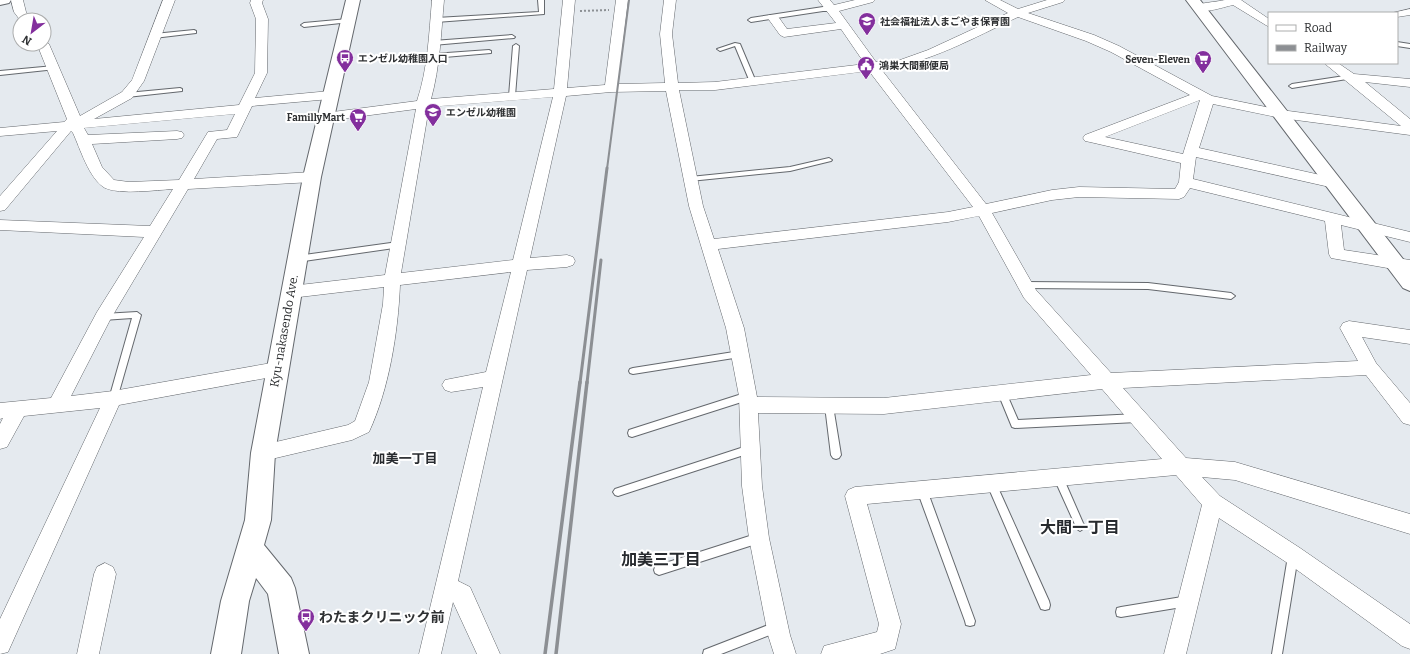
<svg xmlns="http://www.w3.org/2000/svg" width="1410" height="654" viewBox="0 0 1410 654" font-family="Bitter,'Noto Sans JP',serif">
  <rect width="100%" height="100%" fill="#e5eaef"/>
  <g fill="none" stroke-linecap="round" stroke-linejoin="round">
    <defs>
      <path id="lane" d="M538 0H544V14L436 22 433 20 436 18 539 12Z
        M823 7H832L835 9 832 11H823L751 22 748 20 751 18Z
        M348 19 350 20V22L304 27 301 25 304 23Z
        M194 30 196 31V33L154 38 151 36 154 34Z
        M512 35 515 37 514 38 433 45 430 43 433 41Z
        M1397 42 1410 44V48L1397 46Z
        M735 43 740 44 756 82 755 83 753 84 750 82 735 46 720 51 717 49Z
        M516 44 519 46 515 96 512 98 509 96 513 46Z
        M489 50 491 51V53L433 58 430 56 433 54Z
        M54 66 57 68 56 69 0 75V71Z
        M1351 75 1353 76V78L1292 88 1289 86 1292 84Z
        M180 88 182 89V91L127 97 124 95 127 93Z
        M829 158 832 160 831 161 790 171 690 181 687 179 690 177 790 167Z
        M398 242 401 243 402 245 401 247 297 262 293 259 297 256Z
        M1025 282 1148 283 1231 293 1235 296 1231 299 1148 289 1025 288 1021 285Z
        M137 312 141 315 117 399 116 402 113 403 110 402 109 399 132 318 103 320 99 317 103 314Z
        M740 351 743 352 744 354 743 356 740 357 633 374 630 373 629 371 630 369 633 368Z
        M1002 389 1005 390 1018 420 1137 414 1140 415 1141 418 1140 421 1137 422 1015 428 1012 427 998 393 999 390Z
        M748 392 751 393 752 396 751 399 632 437 629 436 628 433 629 430 632 429Z
        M829 402 832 403 833 406 841 455 839 458 836 459 833 458 831 455 825 406 826 403Z
        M750 445 753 446 755 449 753 452 750 453 618 496 615 495 613 492 615 489 618 488Z
        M1059 474 1062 475 1083 523 1085 526 1083 529 1080 531 1077 529 1054 478 1056 475Z
        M992 480 995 481 1049 601 1050 605 1049 609 1045 610 1041 609 987 484 989 481Z
        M922 486 925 487 927 490 975 621 974 625 970 626 966 625 965 621 917 490 919 487Z
        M759 533 762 535 764 538 762 541 759 543 659 575 655 573 654 570 655 567 659 565Z
        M1293 551 1297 553 1298 556 1282 654H1272L1288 556 1289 553Z
        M1188 596 1192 597 1193 601 1192 605 1188 606 1121 617 1117 616 1116 612 1117 608 1121 607Z
        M776 622 780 623 781 627 780 631 721 654H703L704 650Z"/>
      <path id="street" d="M11 0H23L26 12 32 20H20L14 12Z
        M163 0H175L144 81 132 98 94 119 239 105 255 73 256 19 250 3 251 0H263L262 3 268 19 267 73 255 98 330 91 336 95 330 99 252 106 237 137 217 139 194 179 312 172 317 174 319 177 317 180 312 182 188 189 110 320 71 396 113 391 277 362 283 364 286 369 283 374 277 376 119 405 8 652 0 654V619L100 408 24 416 7 447 0 449V424L3 418 0 419V403L51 398 97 312 144 237 0 230V220L150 226 173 189C156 190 120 195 105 188 89 179 80 148 73 133L71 131 5 210 0 211V196L57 131 0 136V128L64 122 67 119 37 44H44V41L49 44 80 116 122 92 132 80ZM235 114 227 130 208 132 179 180 129 182 114 180 102 167 92 144 177 139 182 138 184 135 182 132 177 131 88 135 84 128Z
        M432 0H444C441 33 440 67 431 99L554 89 563 0H575L567 88 605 85 616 0H628L618 84 665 83 660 34 664 0H676L672 34 678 83 715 82 865 64 841 29 784 37 780 35 767 17 769 15H777L787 29 836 23 818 0H830L834 5 855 0H875L873 2 839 11 876 62 900 60 928 50 1008 13 985 0H1000L1018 9 1047 0H1065L1063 2 1028 13 1094 35 1119 46 1212 96 1281 110 1401 126 1324 63H1338L1354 74 1410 79V87L1365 82 1410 119V135L1281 118 1213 104 1199 148 1334 178 1339 180 1341 183 1339 186 1334 188 1196 157 1193 179 1410 232V242L1341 225 1344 250 1410 260V272L1331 258 1329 254 1325 221 1190 188 1184 197 1179 199 1079 197 1052 200 992 213 1036 290 1111 373 1358 361 1340 328 1343 323 1349 321 1410 330V344L1362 337 1376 363 1410 403V425L1403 423 1366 375 1123 388 1186 458 1235 462 1410 514V534L1235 480 1202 477 1220 496 1300 548 1410 624V649L1402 646 1286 562 1219 518 1186 654H1164L1202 505 1176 475 867 504 901 624 895 649 880 654H821L824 646 877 632 879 624 845 496 848 490 855 487 1162 459 1102 389 884 414 758 413 762 486 769 538 790 635 796 654H774L768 635 749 538 742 486 739 396 726 328 689 206 666 91 611 92 566 96 530 258 567 255 573 257 575 261 573 265 567 267 527 270 458 581 470 587 500 654H477L453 602 441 654H419L483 387 451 392 445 390 442 385 445 380 486 372 511 272 400 285C398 333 389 389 369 432L352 440 263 461 256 459 253 453 256 447 263 445 348 425 355 421 369 382 383 304 384 287 291 298 285 296 283 292 285 288 291 286 385 275 416 109 325 121 320 120 318 117 320 114 325 113 417 101C428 68 429 34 432 0ZM1018 17 1086 41 1111 52 1190 95 1085 135 1083 138 1085 141 1090 142 1181 163 1179 182 1175 189 1079 187 1052 190 986 204 881 69C930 63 973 38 1018 17ZM869 71 973 207 948 212 714 239 703 206 679 90H715ZM553 97 513 260 401 273 429 107ZM1200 100 1183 154 1105 137ZM979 216 1024 298 1091 375 884 398 757 397 744 328 718 249 948 222Z
        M1225 0H1241L1269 19V27L1233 5C1223 7 1200 16 1192 7 1196 3 1217 2 1225 0Z
        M1410 9V15L1397 17V13H1392Z
        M105 563 113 567 116 574 99 654H77L94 574 97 567Z"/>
      <path id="secondary" d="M0 0H11L9 3 0 5Z
        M346 0H360L321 177 275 453 271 520 264 545 291 578 295 588 309 654H279L268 594 256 578 249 601 241 654H211L221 601 245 520 251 453 303 177Z
        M1186 0H1200L1410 268V291L1403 288Z"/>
    </defs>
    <use href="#lane" stroke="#64686d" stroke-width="2"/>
    <use href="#street" stroke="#64686d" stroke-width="1"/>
    <use href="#secondary" stroke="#64686d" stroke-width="2"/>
    <path stroke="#8c9094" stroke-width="2" stroke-dasharray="2 2" stroke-linecap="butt" d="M580 11 609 10"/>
    <use href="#lane" fill="#fff" fill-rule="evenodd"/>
    <use href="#street" fill="#fff" fill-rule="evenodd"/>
    <use href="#secondary" fill="#fff" fill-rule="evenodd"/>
    <path stroke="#8c8f93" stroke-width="2" d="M607 169 629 0"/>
    <path stroke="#8c8f93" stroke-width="3" d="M580 383 607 168
      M587 383 601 260"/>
    <path stroke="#8c8f93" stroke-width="3.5" d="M545 654 580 382
      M556 654 587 382"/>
  </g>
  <defs>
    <symbol id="school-pin" viewBox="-11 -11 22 30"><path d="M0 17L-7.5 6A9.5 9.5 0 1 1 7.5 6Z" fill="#832f9d" stroke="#fff"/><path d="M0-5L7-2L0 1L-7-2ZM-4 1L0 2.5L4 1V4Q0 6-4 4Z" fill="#fff"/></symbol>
    <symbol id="bus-pin" viewBox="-11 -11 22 30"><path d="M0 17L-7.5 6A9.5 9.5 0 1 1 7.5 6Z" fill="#832f9d" stroke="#fff"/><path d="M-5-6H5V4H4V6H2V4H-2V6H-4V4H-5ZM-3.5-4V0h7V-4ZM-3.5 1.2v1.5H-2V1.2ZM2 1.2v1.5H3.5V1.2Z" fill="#fff"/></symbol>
    <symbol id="supermarket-pin" viewBox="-11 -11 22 30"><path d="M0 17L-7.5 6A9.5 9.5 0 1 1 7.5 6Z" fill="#832f9d" stroke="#fff"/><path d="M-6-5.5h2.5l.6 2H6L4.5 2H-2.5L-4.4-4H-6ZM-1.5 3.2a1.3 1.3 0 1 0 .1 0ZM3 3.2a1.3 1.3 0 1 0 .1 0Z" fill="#fff"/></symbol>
    <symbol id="civic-pin" viewBox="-11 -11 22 30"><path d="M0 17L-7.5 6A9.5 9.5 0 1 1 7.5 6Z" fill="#832f9d" stroke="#fff"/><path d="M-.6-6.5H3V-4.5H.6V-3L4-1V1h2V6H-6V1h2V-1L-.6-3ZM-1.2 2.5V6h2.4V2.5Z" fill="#fff"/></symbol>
  </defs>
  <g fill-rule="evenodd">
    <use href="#school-pin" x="857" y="11" width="20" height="27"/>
    <use href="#bus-pin" x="335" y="48" width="20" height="27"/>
    <use href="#supermarket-pin" x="1193" y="49" width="20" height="27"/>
    <use href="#civic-pin" x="856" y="55" width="20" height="27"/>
    <use href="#school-pin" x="423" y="102" width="20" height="27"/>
    <use href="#supermarket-pin" x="348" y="107" width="20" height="27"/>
    <use href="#bus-pin" x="296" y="607" width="20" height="27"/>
  </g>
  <g text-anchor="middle" stroke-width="4" stroke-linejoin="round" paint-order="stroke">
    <g font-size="10" font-weight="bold" fill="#2f3133" stroke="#fff" text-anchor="start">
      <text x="880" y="25">社会福祉法人まごやま保育園</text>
      <text x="358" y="62">エンゼル幼稚園入口</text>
      <text x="1190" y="63" text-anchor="end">Seven-Eleven</text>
      <text x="879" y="69">鴻巣大間郵便局</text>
      <text x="446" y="116">エンゼル幼稚園</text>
      <text x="345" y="121" text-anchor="end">FamillyMart</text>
    </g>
    <g font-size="12" fill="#2f3133" stroke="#fff">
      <text transform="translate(284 331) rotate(-80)" y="4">Kyu-nakasendo Ave.</text>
    </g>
    <g font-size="13" font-weight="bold" fill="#272a2e" stroke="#fff">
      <text x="405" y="463">加美一丁目</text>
    </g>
    <g font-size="14" font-weight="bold" fill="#2f3133" stroke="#fff" text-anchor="start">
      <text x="319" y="622">わたまクリニック前</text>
    </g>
    <g font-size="16" font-weight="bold" fill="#272a2e" stroke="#fff">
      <text x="1080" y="533">大間一丁目</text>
      <text x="661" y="565">加美三丁目</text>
    </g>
  </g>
  <rect x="1268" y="12" width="130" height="52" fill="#ffffff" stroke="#acadad"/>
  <rect x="1276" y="25" width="20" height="6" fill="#ffffff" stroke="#acadad"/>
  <text x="1304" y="32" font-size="12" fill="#2f3133">Road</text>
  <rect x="1276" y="45" width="20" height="6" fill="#8c8f93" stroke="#acadad"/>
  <text x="1304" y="52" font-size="12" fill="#2f3133">Railway</text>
  <g transform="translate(32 32) rotate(211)"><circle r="19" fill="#ffffff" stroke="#acadad"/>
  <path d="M0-3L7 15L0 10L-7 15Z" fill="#832f9d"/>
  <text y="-6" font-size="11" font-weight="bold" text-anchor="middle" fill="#2f3133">N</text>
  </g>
</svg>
